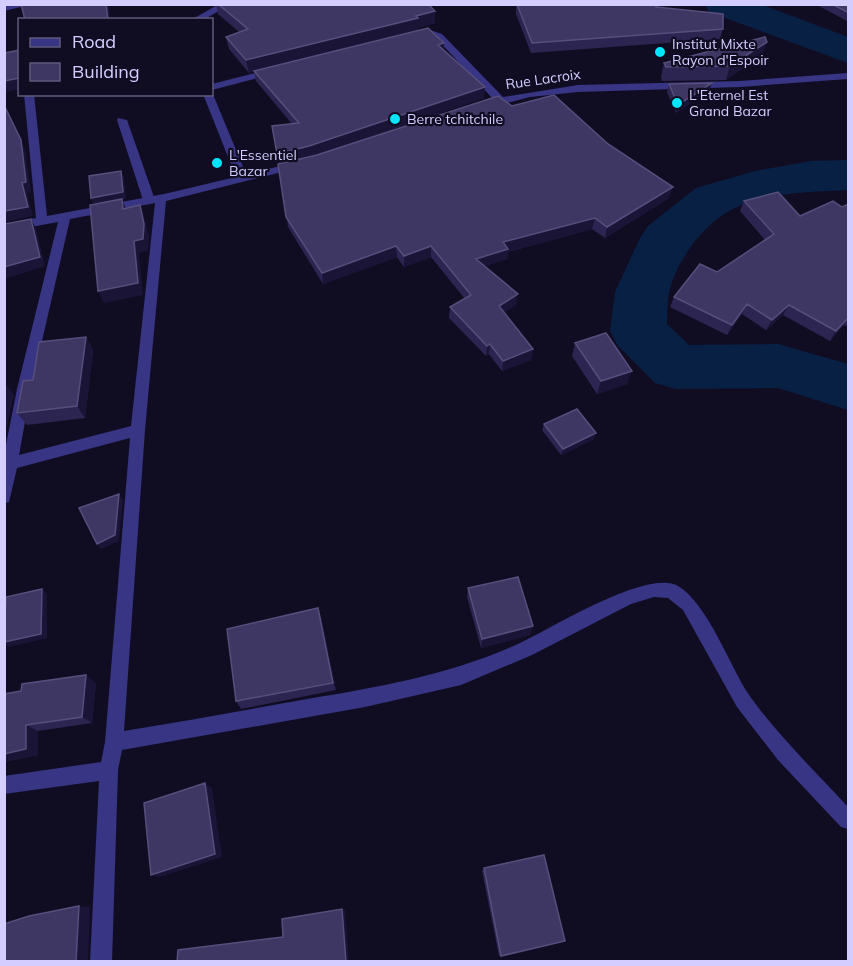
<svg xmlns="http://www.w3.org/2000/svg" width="853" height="966" viewBox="0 0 853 966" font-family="Mulish,sans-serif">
  <rect width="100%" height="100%" fill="#100d23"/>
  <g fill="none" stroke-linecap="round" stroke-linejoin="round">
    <path fill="#092045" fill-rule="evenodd" d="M704 4H760L848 37V63L709 12Z
      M848 160V190C811 192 766 192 731 210 703 224 676 262 669 292 667 302 667 314 667 324L689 345 778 344 848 364V410L778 388 676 389 655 383 618 346 610 331 615 292 640 238 648 226 696 188 755 171 811 161Z"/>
    <path fill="#373584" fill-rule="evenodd" d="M118 118 127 120 155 200 153 203H145L143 200 117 120Z"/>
    <path fill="#373584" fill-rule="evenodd" d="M26 4 25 6 4 11V5Z
      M219 4H231L203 20H191Z
      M430 30 442 34 503 97 578 85 740 81 848 73V79L740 87 578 92 530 97 484 109 479 106 494 100 436 38C428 35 418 40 412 35Z
      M274 68 277 69V73L212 90V84Z
      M212 92 246 174 298 162 303 165 302 167 166 201 145 430 124 731C185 721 246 710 307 699 380 687 453 674 520 643 552 628 648 568 678 586 708 604 729 665 749 695 778 736 815 771 848 807V829L841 827 778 760 737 707 683 610 668 598 654 597 631 604 532 655 461 685 365 707 122 750 118 770 112 962H90L99 781 4 794V776L101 762 105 742 130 438 17 468 9 502 4 503V455L17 389 58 222 4 232V224L36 218 24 94H34L47 216 164 194 236 177 203 94H212ZM155 203 131 426 19 455 31 389 70 219Z"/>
  </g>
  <path fill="#2d2551" d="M216 4H428L435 23 418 28V31L444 43V51L484 98 311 157 512 106 608 144 669 198 605 238 592 229 508 252 507 259 485 266 516 305 504 312 533 349 531 360 502 371 489 354 486 356 449 318 450 307 465 299 431 257 404 267 397 257 323 284 288 227 279 164 292 124 256 81 254 71 249 73 229 49 226 37 239 32 218 14Z
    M516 4H666L663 8 723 29 720 39 531 53 516 14Z
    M815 4H849V22Z
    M767 42 761 56 726 80 662 81 661 77 664 63Z
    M669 84 709 91 676 113 667 92Z
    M744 201 800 216 842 207 849 204V325L843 326 830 341 783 315 766 330 742 314 727 335 670 307 674 297 717 272 765 240 740 211Z
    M86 337 93 350 85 418 27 425 17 413 33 380Z
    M575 343 627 384 597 394 572 356Z
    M544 424 594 439 561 455 542 430Z
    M468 588 530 635 481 648 467 597Z
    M318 608 321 617 336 690 241 709 236 701Z
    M96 683 92 723 38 731V755L4 762V694Z
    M484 868 501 956H499L482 871Z"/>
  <path fill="#1a1437" d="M106 4H109L110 20H108Z
    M658 4H666L653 17 656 7Z
    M435 11V23L418 28V31L249 73 246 60 416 16Z
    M767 42 761 56 726 80 730 66Z
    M444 43V54L438 45Z
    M20 78V89L4 92V81Z
    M712 83 709 91 676 113 678 105Z
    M485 87 484 98 310 157 279 165 277 154Z
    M4 104 25 150 31 192 27 193 33 216 4 222Z
    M121 171 124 178 126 199 122 200 127 211 94 205 91 198Z
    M673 187 669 198 605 238 607 227Z
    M140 205 144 217 149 236 148 251 139 253 143 295 104 303 98 291Z
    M595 218 592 229 508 252 507 259 475 269 476 259 503 242Z
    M31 219 36 228 45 266 4 279V267Z
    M396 246 397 257 323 284 322 273Z
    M431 246V257L404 267V256Z
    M518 294 516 305 497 316 499 306Z
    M747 304 742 314 727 335 732 325Z
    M789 305 783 315 766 330 772 320Z
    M849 317 843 326 830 341 836 331Z
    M86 337 93 350 85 418 77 406Z
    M490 344 489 354 486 356 487 346Z
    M533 349 531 360 502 371 503 361Z
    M632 371 627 384 597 394 601 381Z
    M4 382 14 394 7 427 4 424Z
    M596 433 594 439 561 455 563 449Z
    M119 494 123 500 119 541 101 549 97 544Z
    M42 589 47 594V638L9 647 4 643V642Z
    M318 608 321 617 336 690 333 683Z
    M533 626 530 635 481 648 482 639Z
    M86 675 96 683 92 723 82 717Z
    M26 725 38 731V755L4 762V754Z
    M205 783 212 788 222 857 160 877 151 875Z
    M79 906 90 907 88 962H76Z
    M342 909 345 910 349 962H346Z"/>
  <path fill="#3e3764" stroke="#564f7c" stroke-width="1.5" d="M21 4H106L108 20H25Z
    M218 4H428L435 11 416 16 418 18 246 60 226 37 248 29Z
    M517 4H658L656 7 723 14V29L532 43Z
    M832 4H849V13Z
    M428 28 444 43 438 45 485 87 309 146 277 154 272 126 299 123 254 71Z
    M765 37 767 42 730 66 666 67 664 63Z
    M20 50V78L4 81V53Z
    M712 83 678 105 669 84Z
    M554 95 608 144 673 187 607 227 595 218 503 242 508 249 476 259 518 294 499 306 533 349 503 361 490 344 487 346 450 307 471 295 431 246 404 256 396 246 322 273 286 217 278 164 317 155 498 96 512 106Z
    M4 105 21 140 26 182 22 183 28 207 4 211Z
    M121 171 123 192 91 198 89 176Z
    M778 192 800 216 833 201 842 207 849 204V317L836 331 789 305 772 320 747 304 732 325 674 297 700 264 717 272 774 234 744 201Z
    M122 199 123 209 140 205 144 224 143 239 134 241 138 283 98 291 90 205Z
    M31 219 40 257 4 267V224Z
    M606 333 632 371 601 381 575 343Z
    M86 337 77 406 17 413 23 381 33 380 39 342Z
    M577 409 596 433 563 449 544 424Z
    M119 494 115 535 97 544 79 508Z
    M518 577 533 626 482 639 468 588Z
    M42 589 41 634 4 642 6 597Z
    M318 608 333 683 236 701 227 629Z
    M86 675 82 717 26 725V749L4 754V694L21 691 22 684Z
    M205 783 215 854 151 875 144 803Z
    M544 855 565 941 501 956 484 868Z
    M79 906 76 962H4V924L29 916Z
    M342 909 346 962H177L178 950 283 937 282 919Z"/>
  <g fill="#00e5f9" stroke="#100d23" stroke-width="2">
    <circle cx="660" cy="52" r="6"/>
    <circle cx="677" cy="103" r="6"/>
    <circle cx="395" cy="119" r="6"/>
    <circle cx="217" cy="163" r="6"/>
  </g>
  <g text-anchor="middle" stroke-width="4.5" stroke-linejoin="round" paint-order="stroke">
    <g font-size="14" fill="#d3ceff" stroke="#100d23" text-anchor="start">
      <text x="672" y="49">Institut Mixte<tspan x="672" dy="16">Rayon d'Espoir</tspan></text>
      <text x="689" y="100">L'Eternel Est<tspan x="689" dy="16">Grand Bazar</tspan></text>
      <text x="407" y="124">Berre tchitchile</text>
      <text x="229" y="160">L'Essentiel<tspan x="229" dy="16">Bazar</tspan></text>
    </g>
    <g font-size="14" fill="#d3ceff" stroke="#100d23">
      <text transform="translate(543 79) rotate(-8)" y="5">Rue Lacroix</text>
    </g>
  </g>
  <rect width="853" height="966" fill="none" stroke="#d3ceff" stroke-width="12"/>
  <rect x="18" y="18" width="195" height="78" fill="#100d23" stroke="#5e5a7b" stroke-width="1.5"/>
  <rect x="30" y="38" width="30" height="9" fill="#373584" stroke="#5e5a7b" stroke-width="1.5"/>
  <text x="72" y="48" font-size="18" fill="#d3ceff">Road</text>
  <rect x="30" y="63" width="30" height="18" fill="#3e3764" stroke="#5e5a7b" stroke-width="1.5"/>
  <text x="72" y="78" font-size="18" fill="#d3ceff">Building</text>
</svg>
